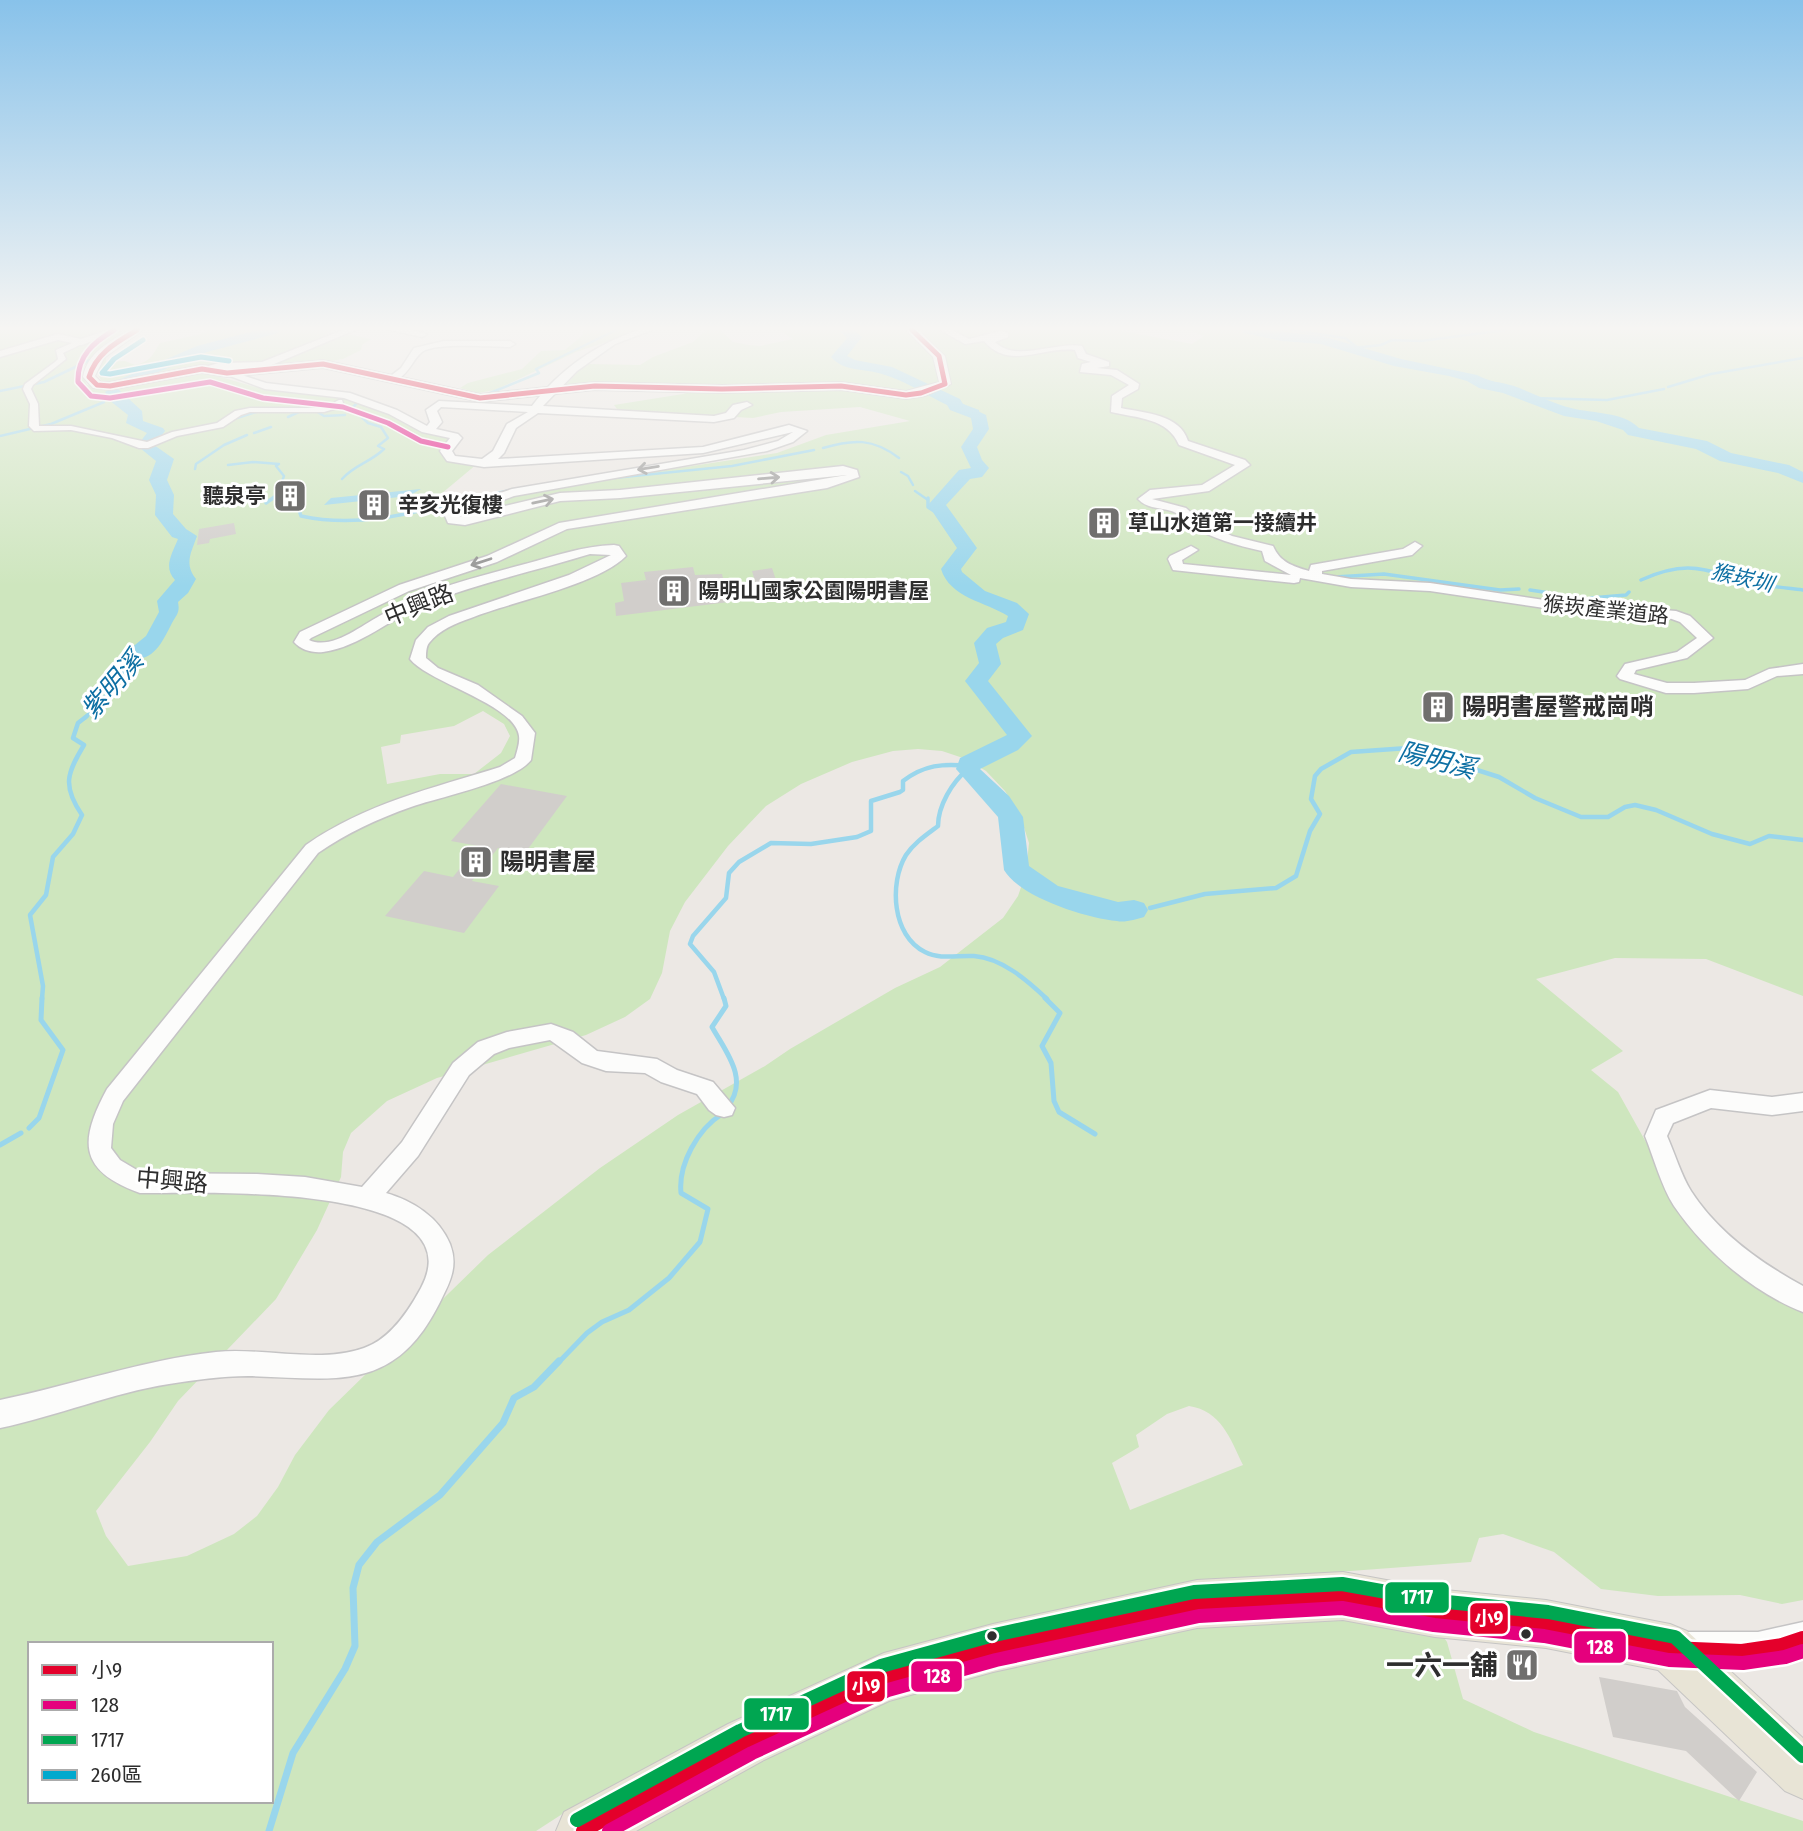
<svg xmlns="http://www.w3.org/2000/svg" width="1803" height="1831" viewBox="0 0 1803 1831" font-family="'Fira Sans Condensed','Noto Sans TC',sans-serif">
  <rect width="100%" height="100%" fill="#ece8e4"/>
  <path fill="#cee6be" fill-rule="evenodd" d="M0 330H132L84 366 81 373 87 385 97 387 200 371 255 387 345 397 398 416 422 432 451 437 445 457 477 464 417 514 480 508 535 490 777 453 826 435 910 421 860 407 781 412 753 418 626 411 617 409 614 405 683 394 693 391 701 385 673 383 565 386 582 367 589 364 640 365 653 357 693 342 706 330H720L733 342 749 345 760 346 793 339 779 330H1117L1192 344 1204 336 1188 330H1803V996L1706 959 1615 958 1536 979 1623 1051 1591 1070 1618 1092 1681 1205 1803 1308V1600L1782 1604 1740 1595 1658 1596 1601 1589 1554 1552 1503 1534 1479 1538 1471 1562 1242 1579 570 1809 536 1831H0ZM483 711 504 724 510 736 501 753 474 774H440L387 784 381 747 400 743 401 735 454 726ZM918 749 942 751 966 759 986 771 1005 791 1020 815 1029 843 1026 873 1018 896 1003 918 940 967 895 988 790 1049 765 1066 678 1115 600 1168 488 1255 329 1410 295 1455 278 1487 257 1516 234 1534 187 1556 128 1566 106 1536 96 1511 150 1442 178 1401 276 1299 317 1230 341 1177 343 1152 351 1133 387 1101 437 1078 586 1035 625 1017 650 999 662 973 670 931 685 902 728 846 766 806 801 784 852 762 893 751ZM1189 1406C1221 1411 1230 1438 1243 1465L1130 1510 1112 1463 1139 1447 1136 1435 1167 1414ZM30 1644H271V1801H30Z
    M207 330H333L317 341 347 334 371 339 362 345 361 350 343 359 316 363V360L289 362 287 365 208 366 133 382 103 383C95 373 98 369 103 358H106V362L125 361 135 365C152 361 152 355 160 343L201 334Z
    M583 330H643L576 352 495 390 478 393 460 388 468 383 522 369 541 351 565 350 583 335Z
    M1306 1612 1437 1627 1447 1642 1463 1699 1534 1732 1803 1821V1831H616L885 1696 1152 1626Z"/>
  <path fill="#99d6ec" d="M421 489 409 496 324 505 331 498Z"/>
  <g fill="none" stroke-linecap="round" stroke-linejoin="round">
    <path stroke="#99d6ec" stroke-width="2.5" d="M1292 330 1345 338 1362 351
      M1353 348 1381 345 1392 340 1421 341 1505 330
      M1668 387 1711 374 1803 358
      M0 391 44 382 92 359
      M490 393 539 373 536 369 616 330
      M1533 398 1607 400 1664 389
      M954 402 978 411V415
      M316 411 324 416 345 415
      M288 417 303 410
      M237 418 256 412
      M254 433 271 427
      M0 436 51 424 104 402
      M823 448C853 439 873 438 899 458
      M228 465 253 462 279 464 276 466 284 476 278 492 271 500
      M195 469 196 464 224 445 247 435
      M901 472 908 476 913 485
      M614 478 732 466 814 450
      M342 479C354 465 371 462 384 449L378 446 388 438 381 427 368 423 352 408 357 403
      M915 491 928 500
      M466 500 514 489"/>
    <path stroke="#99d6ec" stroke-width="3.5" d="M928 498V507L945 518
      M266 503 273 498
      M294 508 299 510 301 516C360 529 416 512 473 498
      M1335 577 1384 574 1500 590 1519 589
      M1641 580C1695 556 1708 574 1759 584 1773 587 1788 588 1803 590
      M1530 590 1550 593
      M1591 598 1626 595 1629 592
      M85 718 110 691 136 653"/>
    <path stroke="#99d6ec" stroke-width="4.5" d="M968 769C952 782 938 806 938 826 926 835 914 843 906 855 889 883 892 936 925 952 940 960 958 955 974 956 1002 958 1028 981 1047 999
      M1150 908 1205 894 1276 888 1296 876 1310 831 1320 814 1311 799 1315 776 1321 769 1351 752 1408 748 1499 777 1535 798 1581 817H1608L1625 807 1635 805 1656 810 1712 834 1750 844 1769 836 1803 840
      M42 999 43 986 30 915 46 895 53 857 73 834 82 815C62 786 67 773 84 745L73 738 78 723 87 716
      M724 999 714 972 690 944 693 936 726 898 729 873 739 862 771 843 811 844 857 837 871 831V801L900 792 903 790V781C924 765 943 763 969 766"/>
    <path stroke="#99d6ec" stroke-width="5" d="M724 998 726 1006 712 1027C726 1052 750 1080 727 1107
      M1045 998 1060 1013 1042 1046 1051 1063 1054 1101 1059 1112 1095 1134
      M29 1128 39 1118 63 1050 41 1020 42 998
      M0 1145 21 1133
      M558 1363 587 1333 602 1322 629 1310 669 1278 700 1242 708 1209 681 1193C678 1164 698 1129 722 1114"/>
    <path stroke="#99d6ec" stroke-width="7" d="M269 1831 293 1753 345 1669 355 1646 353 1588 359 1565 377 1542 440 1495 503 1423 514 1398 534 1387 559 1361"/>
    <path fill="#99d6ec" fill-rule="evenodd" d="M258 330H280L278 333 207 352 124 386 119 388 111 383 197 346Z
      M839 330H854L862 337 847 356 855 360 892 367 960 399 963 404 986 415 989 429 977 447 982 460 989 468 982 477 970 479 946 505 977 548 961 569 962 572 985 591 1017 603 1029 614 1023 630 1003 638 996 644 1001 664 988 681 1032 736 1018 750 980 769 1009 796 1023 817 1029 866 1058 886 1118 902 1134 900 1144 903 1148 910 1144 917C1136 919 1125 923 1117 921 1086 918 1020 897 1004 870L998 817 956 769 960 758 1007 735 965 681 979 663 974 643 987 628 1006 622 1008 616C986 602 950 598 941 569L957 548 928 505 959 470 971 468 961 447 973 429 971 418 950 410 947 405C926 395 904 380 882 374 864 368 844 372 831 357L847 338Z
      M1242 330H1267L1322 336 1401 359 1477 375C1489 382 1501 382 1514 386 1533 393 1552 403 1571 408 1593 414 1622 411 1639 428L1707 441 1731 453 1789 465 1803 472V483L1778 473 1720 461 1696 449 1628 435 1623 430 1596 421 1564 416 1503 393 1479 388 1467 381 1449 376 1394 366 1321 344 1282 341 1244 333Z
      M113 387 118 389 142 411 143 421 163 428 165 431 154 445 174 459 167 480 174 495 173 514 186 529 197 536C191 553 184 564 196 579L188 593 178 602C180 613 177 614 172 623 163 640 154 664 128 658L125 653 146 636 159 612 157 601 175 580C163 567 172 554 178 539L172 537 155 515 156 495 149 480 156 461 140 448V442L147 433 126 423 128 415 109 400 105 392Z"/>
  </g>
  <path fill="#d1cecb" d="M234 523 236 534 210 539 209 543 197 545 199 529Z
    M693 567 695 575 722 574 729 602 616 616 615 603 624 601 621 583 646 580 644 572Z
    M772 568 776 580 767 581 770 593 759 595 752 571Z
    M501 784 567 796 525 853 498 848 472 881 499 886 464 933 385 916 424 871 453 877 478 846 451 841Z
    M1599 1677 1677 1691 1685 1707 1757 1772 1739 1801 1686 1751 1613 1737Z"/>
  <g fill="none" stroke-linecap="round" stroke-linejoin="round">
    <defs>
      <path id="pedestrian" d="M79 340 86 342 63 353 66 359 33 385 31 389 38 404 39 426H71L147 442 172 432 217 423 235 411 250 408H324L336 405 335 402 339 400H342L344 406 324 412H250L241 415 223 427 177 436 148 448H139L112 438 71 430 34 431 29 426 30 404 23 389 25 384 55 362 58 359 56 350Z"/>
      <path id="minor" d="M108 330H121L82 345 58 340 0 357V351L58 334 81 339Z
        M343 330H355L267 367 202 372 197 369 219 363 262 362Z
        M390 330H412L427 334 422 337Z
        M639 330H652L615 344 577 371 543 406 714 416 726 413 733 405 747 402 752 405 741 410 734 418 714 422 538 413 516 428 504 453 498 459 703 447 789 425 807 431 793 442 767 451 514 496 458 517 560 493 620 490 843 466 857 470 859 477 827 488 567 529 497 562 409 591 311 638 309 640C332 651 363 624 383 614 426 589 477 577 525 564 555 556 583 546 614 545L619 546 626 556C598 585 510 602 471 618 456 623 439 630 429 643 426 647 426 653 426 658L438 668 478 685 522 716 535 733 531 760C514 782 440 797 411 807 377 819 347 833 318 853L123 1101 113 1124 111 1148 120 1160 142 1173 257 1174 305 1177 362 1187 402 1142 453 1063 478 1042 507 1032 551 1024 573 1032 597 1051 657 1059 677 1070 713 1082 735 1108 732 1115 724 1117 716 1115 709 1110 697 1094 661 1082 645 1073 606 1071 582 1063 550 1040 509 1048 494 1054 469 1075 418 1156 386 1193C413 1201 439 1217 450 1244 459 1267 449 1284 439 1304 393 1395 334 1378 248 1376 222 1376 195 1380 169 1384 112 1393 57 1416 0 1428V1400C73 1385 142 1360 216 1352 262 1347 321 1364 364 1348 390 1339 408 1312 421 1288 479 1179 191 1194 140 1193 78 1171 79 1141 107 1089L306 845C364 804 433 788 500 767L515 758C517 751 520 743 519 736 515 704 429 683 410 659L416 640 428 627 449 616 569 575 611 555 590 554C535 571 479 583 425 604 391 618 360 647 323 652 312 653 301 650 294 642L300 632 399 585 487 556 559 523 847 475 620 498 560 501 465 525 448 523 445 516 452 509 512 489 744 450 778 441 793 432 703 453 484 467 447 461 440 451 450 438 422 432 389 414 344 398 265 389 222 373 227 370 266 383 350 393 397 410 427 426 430 422 426 410 439 401 532 406C560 369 596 344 639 330ZM441 407 528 412 507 424 493 451 482 459 455 456 452 451 462 438 458 434 436 429 442 422 437 411Z
        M940 330H952L969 339 1001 331 1008 333V337L995 342C1016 363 1056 341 1082 346L1086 354 1109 362V366L1097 368 1117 370 1139 384 1138 389 1122 398 1121 408C1144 413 1180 414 1188 441L1245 460 1250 465 1209 491 1152 499 1186 508 1197 518 1232 536 1273 546C1280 562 1292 566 1309 571L1311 565 1403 549 1415 542 1422 546 1412 555 1322 571V574L1351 579 1430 583 1551 601 1676 611 1690 616 1713 638 1687 658 1636 670 1634 674 1667 683H1694L1745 680 1769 669 1803 664V674L1777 676 1748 689 1694 693H1666L1620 679 1617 676 1625 664 1677 652 1697 638 1680 622 1669 618 1551 609 1430 591 1351 587 1300 578 1299 582 1294 583 1173 570 1168 559 1170 556 1191 546 1198 550 1182 560 1183 564 1291 575 1265 561 1262 551C1236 545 1213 539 1190 525 1185 522 1183 517 1178 514 1165 506 1149 511 1138 499L1150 490 1202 485 1235 465 1179 445C1168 418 1137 418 1111 412L1112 396 1129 385 1111 375 1080 372 1082 364 1091 362 1078 358 1075 350C1043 346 1009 371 984 341L965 344Z
        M444 341H510L515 344 510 347C492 347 435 342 422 352 412 360 411 371 397 380L388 378 401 368 414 348Z
        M1710 1090 1772 1097 1803 1093V1111L1772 1115 1711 1108 1673 1123 1667 1136C1675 1154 1681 1175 1691 1191 1718 1233 1761 1263 1803 1286V1312C1752 1292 1705 1251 1674 1206 1661 1186 1654 1158 1645 1136L1656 1110Z
        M1803 1622V1654C1767 1665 1706 1674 1671 1659L1666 1648 1671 1637 1682 1632H1758Z"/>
      <path id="tertiary" d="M130 330H143L104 358 95 376 101 382H110L202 365 227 369 323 360 480 394 595 382 722 385 841 382 906 391 939 382 933 357 906 330H918L945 356 951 384 925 396 906 399 841 390 722 393 595 390 480 402 323 368 227 377 202 373 110 390 93 388 83 377C87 353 110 341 130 330Z"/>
      <path id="primary" d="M1343 1572 1435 1589 1546 1600 1670 1624 1687 1631 1803 1738V1799L1785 1791 1658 1670 1546 1648 1435 1637 1343 1620 1197 1628 993 1672 889 1701 764 1760 636 1831H556L564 1812 728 1724 884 1653 993 1624 1197 1580Z"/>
    </defs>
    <use href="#pedestrian" stroke="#c5c4c5" stroke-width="3"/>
    <use href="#minor" stroke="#c5c4c5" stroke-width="3"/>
    <use href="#tertiary" stroke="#c5c4c5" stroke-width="2"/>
    <use href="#primary" stroke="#c6c5c4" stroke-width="2"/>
    <use href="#pedestrian" fill="#fcfcfb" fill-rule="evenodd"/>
    <use href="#minor" fill="#fcfcfb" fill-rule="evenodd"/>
    <use href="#tertiary" fill="#fcfcfb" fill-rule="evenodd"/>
    <use href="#primary" fill="#e8e4d6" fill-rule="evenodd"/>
    <defs>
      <path id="bus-1-far1" d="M137 330C117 342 96 353 89 377L97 385 110 386 202 369 227 373 323 364 480 398 595 386 722 389 841 386 906 395 921 393 945 384 939 356 912 330"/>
      <path id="bus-1" d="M583 1831 746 1742 884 1678 993 1648 1197 1604 1343 1596 1435 1613 1546 1624 1670 1648 1742 1651 1782 1645 1803 1638"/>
      <path id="bus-2-far1" d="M114 330C94 342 77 356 78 382L91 396 110 398 210 382 263 398 343 407 388 423 421 441 448 447"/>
      <path id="bus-2" d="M609 1831 752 1753 888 1690 996 1660 1199 1616 1342 1608 1434 1625 1544 1636 1669 1660 1743 1663 1785 1657 1803 1651"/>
      <path id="bus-3" d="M577 1820 740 1731 881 1666 990 1636 1194 1592 1342 1584 1437 1601 1548 1612 1675 1637 1803 1756"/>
      <path id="bus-4" d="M143 340 114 359 102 373 110 374 201 357 229 361"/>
    </defs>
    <use href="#bus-1-far1" stroke="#fff" stroke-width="8"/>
    <use href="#bus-1" stroke="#fff" stroke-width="19"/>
    <use href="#bus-2-far1" stroke="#fff" stroke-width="8"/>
    <use href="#bus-2" stroke="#fff" stroke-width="19"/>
    <use href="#bus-3" stroke="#fff" stroke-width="19"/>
    <use href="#bus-4" stroke="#fff" stroke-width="8"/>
    <use href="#bus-1-far1" stroke="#e4002b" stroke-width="5"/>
    <use href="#bus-1" stroke="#e4002b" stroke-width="14"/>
    <use href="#bus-2-far1" stroke="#e5007d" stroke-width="5"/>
    <use href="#bus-2" stroke="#e5007d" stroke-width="14"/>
    <use href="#bus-3" stroke="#00a651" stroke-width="14"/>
    <use href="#bus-4" stroke="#00a9ce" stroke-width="5"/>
  </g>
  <defs><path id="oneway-shaft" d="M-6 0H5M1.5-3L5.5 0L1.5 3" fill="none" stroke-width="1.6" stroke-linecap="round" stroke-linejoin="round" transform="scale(1.75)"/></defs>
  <g stroke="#959594">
    <use href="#oneway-shaft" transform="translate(648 468) rotate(171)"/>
    <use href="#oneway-shaft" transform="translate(769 478) rotate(-5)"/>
    <use href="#oneway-shaft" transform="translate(543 501) rotate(-12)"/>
    <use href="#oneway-shaft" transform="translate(481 562) rotate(162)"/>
  </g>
  <linearGradient id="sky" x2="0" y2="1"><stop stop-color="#88c2ea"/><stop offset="0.56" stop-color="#f6f5f3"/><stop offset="1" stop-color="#f6f5f3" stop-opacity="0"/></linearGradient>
  <rect width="1803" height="586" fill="url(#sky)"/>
  <defs>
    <symbol id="building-square" viewBox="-11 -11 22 22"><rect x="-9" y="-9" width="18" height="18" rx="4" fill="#706f6e" stroke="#fff"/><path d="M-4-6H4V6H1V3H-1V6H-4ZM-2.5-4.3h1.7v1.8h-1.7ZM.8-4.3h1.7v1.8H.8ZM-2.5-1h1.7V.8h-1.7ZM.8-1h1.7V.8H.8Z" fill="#fff"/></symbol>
    <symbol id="restaurant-square" viewBox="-11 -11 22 22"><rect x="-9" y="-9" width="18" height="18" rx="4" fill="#706f6e" stroke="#fff"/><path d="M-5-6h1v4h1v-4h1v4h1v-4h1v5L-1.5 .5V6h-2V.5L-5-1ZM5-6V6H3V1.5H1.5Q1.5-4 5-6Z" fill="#fff"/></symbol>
  </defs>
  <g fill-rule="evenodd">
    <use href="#building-square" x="271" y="477" width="38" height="38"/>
    <use href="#building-square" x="355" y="486" width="38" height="38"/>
    <use href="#building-square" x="1085" y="504" width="38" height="38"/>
    <use href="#building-square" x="655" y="572" width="38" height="38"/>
    <use href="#building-square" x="1419" y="688" width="38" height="38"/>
    <use href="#building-square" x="457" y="843" width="38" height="38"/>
    <use href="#restaurant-square" x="1503" y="1646" width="38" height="38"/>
  </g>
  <g fill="#2e2e2e" stroke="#fff" stroke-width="2.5">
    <circle cx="1526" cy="1634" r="6"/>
    <circle cx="992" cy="1636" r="6"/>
  </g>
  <g text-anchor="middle" stroke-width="6" stroke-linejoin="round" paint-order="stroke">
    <g font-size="21" font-weight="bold" fill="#2e2e2e" stroke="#fff" text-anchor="start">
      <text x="266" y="503" text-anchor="end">聽泉亭</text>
      <text x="398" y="512">辛亥光復樓</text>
      <text x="1128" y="530">草山水道第一接續井</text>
      <text x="698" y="598">陽明山國家公園陽明書屋</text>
    </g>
    <g font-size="21" font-style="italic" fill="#0d6fa3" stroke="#fff">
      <text transform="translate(1742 578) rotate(13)" y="7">猴崁圳</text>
    </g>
    <g font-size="21" fill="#2e2e2e" stroke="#fff">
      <text transform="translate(1606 610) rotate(6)" y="7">猴崁產業道路</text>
    </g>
    <g font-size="24" fill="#2e2e2e" stroke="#fff">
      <text transform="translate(419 605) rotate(-22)" y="8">中興路</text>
      <text transform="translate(172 1181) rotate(5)" y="8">中興路</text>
    </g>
    <g font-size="24" font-weight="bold" fill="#2e2e2e" stroke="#fff" text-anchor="start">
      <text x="1462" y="715">陽明書屋警戒崗哨</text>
      <text x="500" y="870">陽明書屋</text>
    </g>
    <g font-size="26" font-style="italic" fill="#0d6fa3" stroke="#fff">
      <text transform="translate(112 685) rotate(-49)" y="9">紫明溪</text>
      <text transform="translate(1437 760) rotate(14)" y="9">陽明溪</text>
    </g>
    <g font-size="28" font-weight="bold" fill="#2e2e2e" stroke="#fff" text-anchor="end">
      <text x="1498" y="1675">一六一舖</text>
    </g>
  </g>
  <g stroke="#fff" stroke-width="2.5">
    <rect x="1384" y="1581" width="66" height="33" rx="7" fill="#00a651"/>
    <rect x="1469" y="1602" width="40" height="33" rx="7" fill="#e4002b"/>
    <rect x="1573" y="1630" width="54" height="34" rx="7" fill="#e5007d"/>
    <rect x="910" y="1660" width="53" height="33" rx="7" fill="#e5007d"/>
    <rect x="846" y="1670" width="40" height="33" rx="7" fill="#e4002b"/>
    <rect x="743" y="1697" width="67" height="34" rx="7" fill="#00a651"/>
  </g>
  <g font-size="19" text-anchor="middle" font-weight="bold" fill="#fff">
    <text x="1417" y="1604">1717</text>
    <text x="1489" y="1625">小9</text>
    <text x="1600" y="1654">128</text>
    <text x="937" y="1683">128</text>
    <text x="866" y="1693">小9</text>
    <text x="776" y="1721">1717</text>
  </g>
  <rect x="28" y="1642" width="245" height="161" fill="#ffffff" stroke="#ababab" stroke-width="2"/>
  <rect x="42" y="1665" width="35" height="10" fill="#e4002b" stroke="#ababab" stroke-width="2"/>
  <text x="91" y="1677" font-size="21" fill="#2e2e2e">小9</text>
  <rect x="42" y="1700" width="35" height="10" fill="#e5007d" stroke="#ababab" stroke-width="2"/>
  <text x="91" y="1712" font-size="21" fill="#2e2e2e">128</text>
  <rect x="42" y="1735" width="35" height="10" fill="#00a651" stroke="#ababab" stroke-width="2"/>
  <text x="91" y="1747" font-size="21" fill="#2e2e2e">1717</text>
  <rect x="42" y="1770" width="35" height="10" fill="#00a9ce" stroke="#ababab" stroke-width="2"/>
  <text x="91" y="1782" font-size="21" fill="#2e2e2e">260區</text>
</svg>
